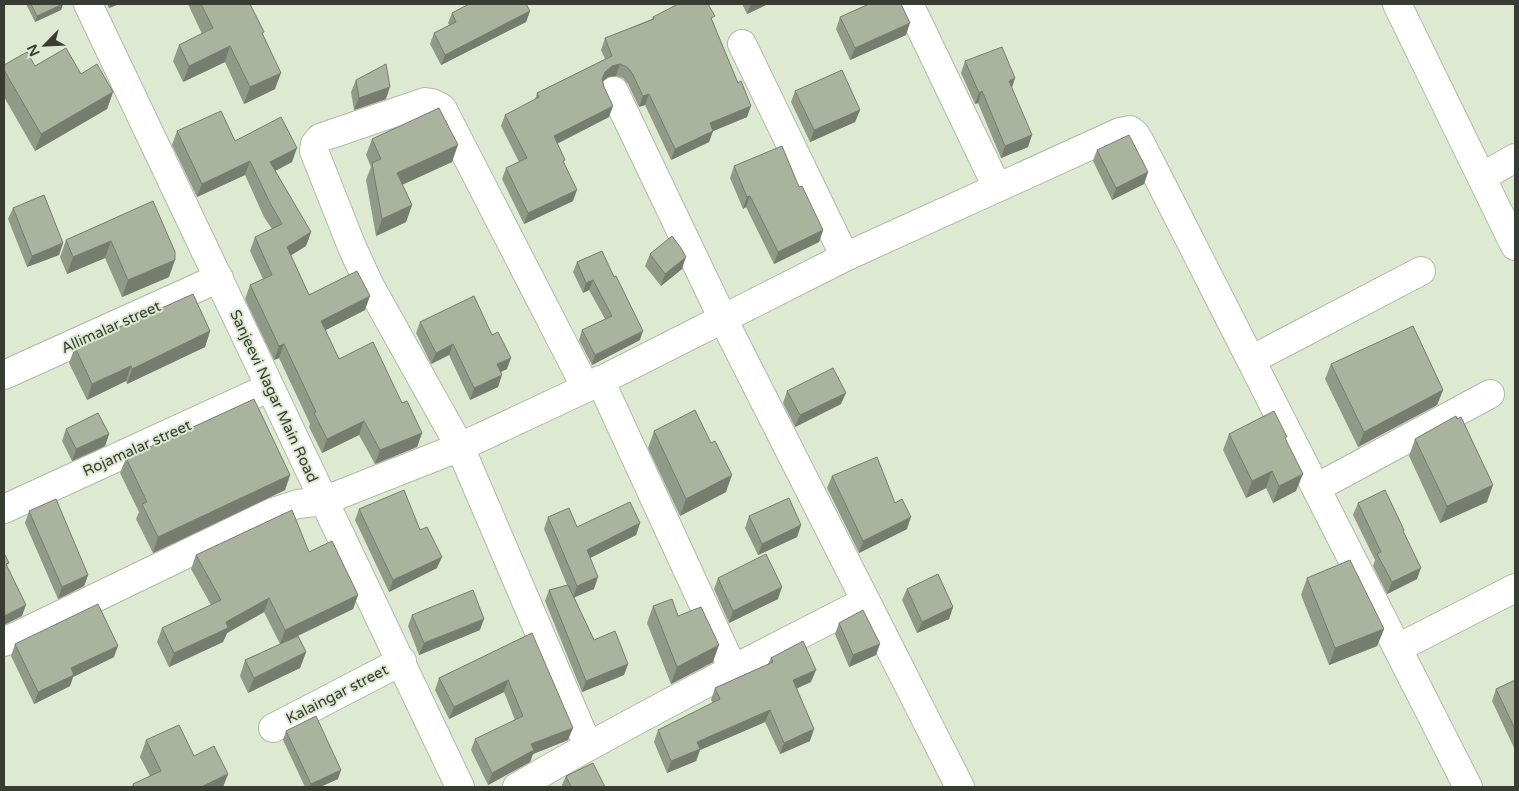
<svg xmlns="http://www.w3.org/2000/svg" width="1519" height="791" viewBox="0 0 1519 791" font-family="'Varela Round',sans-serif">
  <rect width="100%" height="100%" fill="#dee9d2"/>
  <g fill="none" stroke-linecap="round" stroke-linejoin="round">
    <defs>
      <path id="minor" d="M88 4 460 787
        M909 4 997 187
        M1397 4 1515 246
        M742 44 845 257
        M614 91 723 319 960 787
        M1482 177 1515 158
        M1251 360 1421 271
        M4 375 219 278
        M600 380 733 669
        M586 388 442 108 432 103 425 102 320 138 315 144 314 151 352 247 370 286 460 447 588 746
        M1316 488 1490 394
        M4 509 270 387
        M4 642 273 512 298 504 323 501 460 447 586 388 845 257 1120 132 1130 130 1135 134 1140 142 1468 787
        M1398 648 1515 588
        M273 728 402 661
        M517 787C631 721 748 661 866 601"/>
    </defs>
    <use href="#minor" stroke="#afbaa4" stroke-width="30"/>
    <use href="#minor" stroke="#fff" stroke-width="28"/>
  </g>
  <path fill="#919a87" d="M26 4H63L61 10 35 22Z
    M107 4H119L109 8Z
    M188 4H250L263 35 275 89 244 104 225 62 183 82 173 61 179 45 202 34Z
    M742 4H768L747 14Z
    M530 11 526 22 441 65 430 44 434 33 449 25 448 23 452 13Z
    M653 17 713 21 747 117 713 131 709 142 671 160 645 105 639 107 628 84 623 78 616 76 608 77 603 81 609 117 557 144 564 162 573 201 524 224 502 179 506 168 519 162 501 126 505 115 535 100 537 93 605 59 601 50 605 38 652 19Z
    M840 17 906 35 850 60 836 29Z
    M965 61 1015 78 1012 87 1028 147 1001 158 978 103 975 104 961 73Z
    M4 65 35 66 113 92 107 109 35 151 4 97Z
    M356 80 386 99 354 110 351 92Z
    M795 91 860 110 855 122 810 142 791 102Z
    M177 131 235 141 292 162 275 171 311 232 306 246 291 255 309 295 365 310 325 330 339 359 402 403 422 433 417 447 375 464 359 435 322 453 309 427 310 424 279 358 274 360 245 299 250 285 263 279 250 251 255 237 272 229 264 217 245 175 197 197 172 145Z
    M372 139 452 162 402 184 412 205 406 222 376 236 366 180 371 167 366 155Z
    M1097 150 1148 172 1144 184 1112 200 1093 161Z
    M734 166 799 187 823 230 819 242 774 264 746 207 743 209 730 178Z
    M153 201 169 277 122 297 105 258 67 274 60 257 66 240Z
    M13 208 63 243 59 255 27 267 8 219Z
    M602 251 640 340 592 365 579 340 582 330 605 319 589 290 583 293 573 272 577 262Z
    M650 254 682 269 661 286 645 266Z
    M420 322 507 369 501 372 498 387 470 400 449 355 431 364 416 333Z
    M210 331 205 347 127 384 126 381 87 400 69 363 75 347Z
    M1331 364 1443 390 1437 405 1358 447 1325 379Z
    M787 391 841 404 795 427 783 403Z
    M66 429 109 434 105 446 72 461 62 441Z
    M654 431 726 492 680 516 648 448Z
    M1229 434 1286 440 1296 491 1273 503 1266 488 1246 498 1223 450Z
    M1415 439 1487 502 1440 523 1409 456Z
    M126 458 290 475 285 490 153 553 136 519 139 512 120 473Z
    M832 476 907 529 859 553 827 488Z
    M1358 503 1403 533 1417 579 1387 594 1373 566 1375 560 1353 515Z
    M359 509 420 530 437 568 389 592 355 520Z
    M29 511 88 575 84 586 58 599 25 523Z
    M749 516 801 525 797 537 758 555 745 528Z
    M548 517 577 527 640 523 636 535 590 558 594 589 574 597 594 640 628 664 624 675 582 692 545 601 549 590 567 585 544 529Z
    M309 552 358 595 353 609 298 636 306 652 300 668 248 693 240 676 245 660 280 644 264 612 227 633 223 642 169 667 157 642 162 628 211 605 191 569 196 555Z
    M718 578 778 599 729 623 714 589Z
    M1307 578 1384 629 1377 646 1329 665 1301 595Z
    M907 589 953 607 949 619 917 633 902 600Z
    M653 606 678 616 713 662 671 684 647 623Z
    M412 615 480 630 419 655 408 626Z
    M839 623 876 655 849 667 835 634Z
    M532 633 568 740 533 754 530 762 488 785 471 750 475 739 515 720 504 692 449 719 435 690 439 678Z
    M15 644 114 657 73 677 70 686 34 704 11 656Z
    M771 658 811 682 797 688 810 741 780 754 765 722 700 750 696 761 667 773 654 742 658 730 713 703 711 700 715 688 768 664Z
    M1515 680V750L1492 701 1496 689Z
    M286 731 338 779 320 787H305L283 740Z
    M146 740 194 756 228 774 223 787H132L133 784 150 776 140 757Z
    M566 776 605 787H561Z"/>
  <path fill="#767d6e" d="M63 4 61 10 35 22 37 16Z
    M111 4H119L109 8Z
    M751 4H768L747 14Z
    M530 11 526 22 441 65 445 55Z
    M910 23 906 35 850 60 855 48Z
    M230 46 225 62 183 82 189 66Z
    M620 64 616 76 608 77 601 83 605 72 612 66Z
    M281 73 275 89 244 104 250 87Z
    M1015 78 1011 90 1009 81Z
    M390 87 386 99 354 110 359 98Z
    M982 91 978 103 975 104 979 93Z
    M113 92 107 109 35 151 41 134Z
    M649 94 645 105 639 107 643 96Z
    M613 106 609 117 550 147 554 136Z
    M751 106 747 117 706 134 710 123Z
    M860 110 855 122 810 142 814 130Z
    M713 131 709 142 671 160 675 149Z
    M1032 135 1028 147 1001 158 1005 146Z
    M458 145 452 162 391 190 397 173Z
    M297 148 292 162 265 176 270 162Z
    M250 161 245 175 197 197 202 184Z
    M1148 172 1144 184 1112 200 1116 188Z
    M577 190 573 201 524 224 528 213Z
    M750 196 746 207 743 209 747 197Z
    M412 205 406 222 376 236 382 219Z
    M823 230 819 242 774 264 778 252Z
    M311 232 306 246 282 261 287 247Z
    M111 241 105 258 67 274 73 257Z
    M63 243 59 255 27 267 32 256Z
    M686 257 682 269 661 286 665 274Z
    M175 260 169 277 122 297 128 280Z
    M593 280 589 290 583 293 586 283Z
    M370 296 365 310 316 335 321 321Z
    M210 331 205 347 127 384 132 369Z
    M643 331 640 340 592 365 595 355Z
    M284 344 279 358 274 360 279 346Z
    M453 344 449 355 431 364 436 353Z
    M511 358 507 369 493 375 497 364Z
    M131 366 126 381 87 400 92 384Z
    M502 375 498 387 470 400 474 388Z
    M1443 390 1437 405 1358 447 1364 432Z
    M846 393 841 404 795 427 800 415Z
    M364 421 359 435 322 453 327 439Z
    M422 433 417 447 375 464 380 450Z
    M109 434 105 446 72 461 76 449Z
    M1272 471 1266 488 1246 498 1252 481Z
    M1303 474 1296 491 1273 503 1279 486Z
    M290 475 285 490 153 553 158 537Z
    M732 475 726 492 680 516 686 499Z
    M1493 485 1487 502 1440 523 1447 506Z
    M911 517 907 529 859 553 863 541Z
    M640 523 636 535 582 562 587 550Z
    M801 525 797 537 758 555 762 544Z
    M442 557 437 568 389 592 393 580Z
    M1421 568 1417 579 1387 594 1392 582Z
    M88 575 84 586 58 599 62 587Z
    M598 577 594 589 573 598 577 586Z
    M782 587 778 599 729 623 733 611Z
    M358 595 353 609 280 644 285 630Z
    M269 598 264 612 227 633 223 642 169 667 174 653 226 622Z
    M26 605 22 616 4 625V616Z
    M953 607 949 619 917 633 922 622Z
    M484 619 480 630 419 655 424 643Z
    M1384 629 1377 646 1329 665 1335 648Z
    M880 644 876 655 849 667 853 655Z
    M719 645 713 662 671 684 677 667Z
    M118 646 114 657 73 677 70 686 34 704 38 692 71 668Z
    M306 652 300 668 248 693 254 678Z
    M628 664 624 675 582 692 586 681Z
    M816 670 811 682 789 692 793 680Z
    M508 680 504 692 449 719 454 707Z
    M770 710 765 722 700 750 696 761 667 773 671 761 697 742Z
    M573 728 568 740 533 754 530 762 488 785 492 773 531 744Z
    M814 729 810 741 780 754 784 743Z
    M341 770 338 779 320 787H310L311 784Z
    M228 774 223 787H201Z"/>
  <path fill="#a9b39d" stroke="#767d6e" d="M31 4H63L37 16Z
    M201 4H250L264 32 262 33 281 73 250 87 230 46 189 66 179 45 213 28Z
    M469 4H526L530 11 445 55 434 33 456 22 452 13Z
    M678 4H708L715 16 711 18 738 83 741 81 751 106 710 123 713 131 675 149 649 94 643 96 632 73 627 67 620 64 612 66 605 72 602 79 604 87 613 106 554 136 565 160 563 161 577 190 528 213 506 168 527 158 505 115 539 97 537 93 612 56 605 38 654 19 653 17Z
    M869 4H901L910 23 855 48 840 17Z
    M1002 47 1015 78 1009 81 1032 135 1005 146 982 91 979 93 965 61Z
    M66 48 81 74 97 64 113 92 41 134 4 70V65L27 52 35 66Z
    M386 64 390 87 359 98 356 80Z
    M842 70 860 110 814 130 795 91Z
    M439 108 458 145 397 173 412 205 382 219 372 163 381 159 372 139Z
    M221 111 235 141 281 117 297 148 270 162 311 232 287 247 309 295 357 271 370 296 321 321 339 359 373 342 402 403 407 401 422 433 380 450 364 421 327 439 314 413 316 412 284 344 279 346 250 285 272 275 255 237 282 224 270 203 250 161 202 184 177 131Z
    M1129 135 1148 172 1116 188 1097 150Z
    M782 146 799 187 802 186 823 230 778 252 750 196 747 197 734 166Z
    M44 195 63 243 32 256 13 208Z
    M153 201 175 252V260L128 280 111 241 73 257 66 240Z
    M672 236 681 248 686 257 665 274 650 254Z
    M602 251 614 277 616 276 643 331 595 355 582 330 612 316 593 280 586 283 577 262Z
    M193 294 210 331 132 369 131 366 92 384 75 347Z
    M474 296 492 335 498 332 511 358 497 364 502 375 474 388 453 344 436 353 420 322Z
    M1413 326 1443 390 1364 432 1331 364Z
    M833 368 846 393 800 415 787 391Z
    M254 399 290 475 158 537 142 504 147 502 126 458Z
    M695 410 711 443 715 441 732 475 686 499 654 431Z
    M1274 411 1287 437 1285 438 1303 474 1279 486 1272 471 1252 481 1229 434Z
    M98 413 109 434 76 449 66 429Z
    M1456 416 1457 419 1461 417 1493 485 1447 506 1415 439Z
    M877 457 895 503 902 499 911 517 863 541 832 476Z
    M404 490 420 530 427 527 442 557 393 580 359 509Z
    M1385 490 1404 530 1403 531 1421 568 1392 582 1377 554 1381 552 1358 503Z
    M789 498 801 525 762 544 749 516Z
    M56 499 88 575 62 587 29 511Z
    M630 502 640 523 587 550 598 577 577 586 548 517 569 508 577 527Z
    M292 510 309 552 332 541 358 595 285 630 269 598 226 622 228 628 174 653 162 628 221 600 196 555Z
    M4 553 9 563 6 564 26 605 4 616Z
    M766 554 782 587 733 611 718 578Z
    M1350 560 1384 629 1335 648 1307 578Z
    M938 574 953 607 922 622 907 589Z
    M568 585 594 640 615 631 628 664 586 681 549 590Z
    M473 590 484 619 424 643 412 615Z
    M672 599 678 616 701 607 719 645 677 667 653 606Z
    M98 604 118 646 71 668 74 675 38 692 15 644Z
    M863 610 880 644 853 655 839 623Z
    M532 633 573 728 531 744 534 750 492 773 475 739 523 716 508 680 454 707 439 678Z
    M298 636 306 652 254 678 245 660Z
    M803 641 816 670 793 680 814 729 784 743 770 710 697 742 700 749 671 761 658 730 720 699 715 688 773 662 771 658Z
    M1515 680V729L1496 689Z
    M316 716 341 770 311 784 286 731Z
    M179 725 194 756 214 746 228 774 201 787H134L133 784 161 771 146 740Z
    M593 763 605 787H571L566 776Z"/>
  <g text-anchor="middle" stroke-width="4" stroke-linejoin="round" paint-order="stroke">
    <g font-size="15" fill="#383c33" stroke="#dee9d2">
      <text transform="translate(111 327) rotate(-24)" y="5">Allimalar street</text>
      <text transform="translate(274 396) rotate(65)" y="5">Sanjeevi Nagar Main Road</text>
      <text transform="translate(137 448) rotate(-24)" y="5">Rojamalar street</text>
      <text transform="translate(337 694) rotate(-27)" y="5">Kalaingar street</text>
    </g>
  </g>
  <rect width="1519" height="791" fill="none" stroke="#383c33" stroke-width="10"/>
  <g transform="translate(45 45) rotate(246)" stroke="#dee9d2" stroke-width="4" paint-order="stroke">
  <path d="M0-4L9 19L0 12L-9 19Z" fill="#383c33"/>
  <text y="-8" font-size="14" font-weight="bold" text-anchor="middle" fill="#383c33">N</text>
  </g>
</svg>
